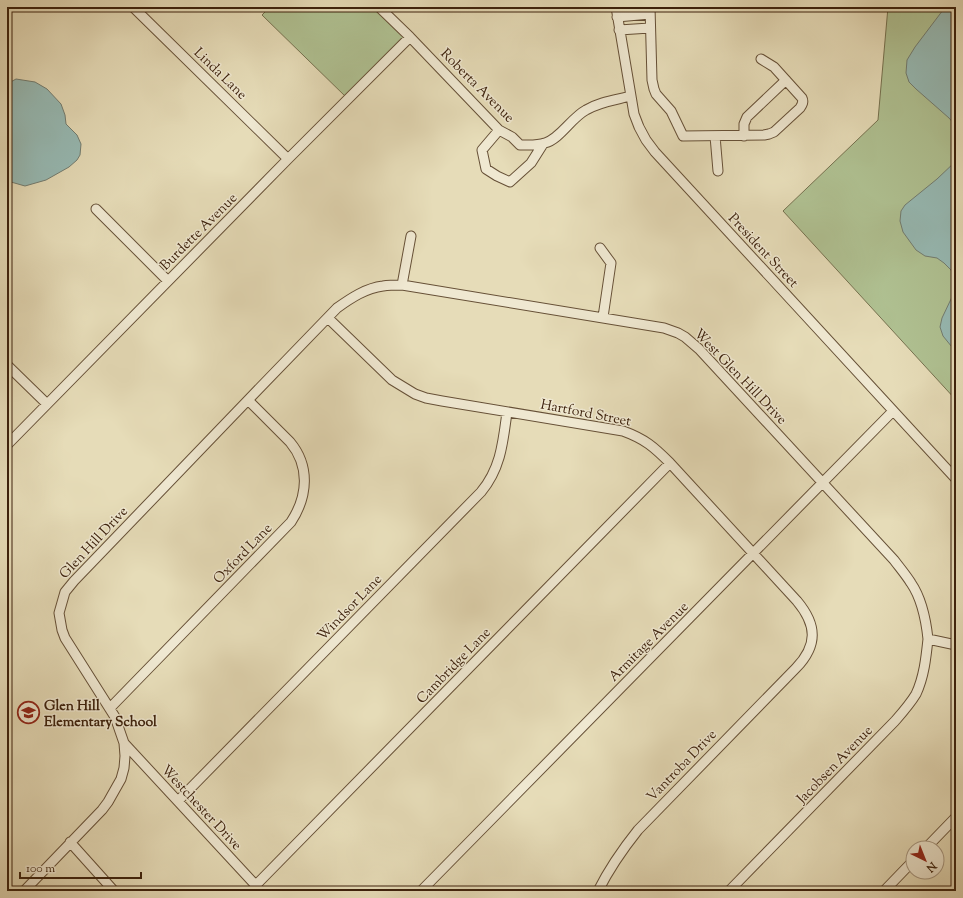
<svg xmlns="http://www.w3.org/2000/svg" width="963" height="898" viewBox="0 0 963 898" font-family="'Sorts Mill Goudy',serif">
  <rect width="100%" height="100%" fill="#e6dcb8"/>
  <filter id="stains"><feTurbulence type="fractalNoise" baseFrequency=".005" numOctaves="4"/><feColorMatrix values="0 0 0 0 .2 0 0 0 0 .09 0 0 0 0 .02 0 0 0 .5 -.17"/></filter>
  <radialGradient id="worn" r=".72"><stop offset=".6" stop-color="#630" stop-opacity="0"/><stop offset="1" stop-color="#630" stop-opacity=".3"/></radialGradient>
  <path fill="#b0c293" stroke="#767250" d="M270 7H376L407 37 347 98 262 15Z
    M888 7H956V400L783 211 878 120Z"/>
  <path fill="#97bab4" stroke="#737d71" d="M947 7H956V126L949 118 916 89 909 82 906 73 907 60 915 47 943 10Z
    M16 79 35 82 47 89 61 104 65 115 66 124 77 135 81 144 80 155 77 160 69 167 46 180 25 186 11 182 7 179V84Z
    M956 161V352L943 336 940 327 942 318 952 297 954 287V278L951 270 944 263 937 258 925 256 916 250 903 232 900 221 901 211 905 205 937 179Z"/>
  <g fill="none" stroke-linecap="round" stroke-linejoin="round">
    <defs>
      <path id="minor" d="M133 7 288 159
        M379 7 410 37 499 130 512 137 520 145C527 145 537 146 545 143 560 139 571 118 586 110 599 102 615 100 631 96
        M616 7 631 96 634 114 639 127 646 140 655 152 956 479
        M650 7 652 80 654 89 656 94 671 111 683 136 764 135 769 134 774 132 800 108C802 105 804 102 802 98L774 67 761 59
        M617 17 650 14
        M619 30 650 28
        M499 130 482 150 486 169 497 176 510 182 531 163 543 144
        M715 136 718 171
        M744 136V124L747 117 786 80
        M96 209 168 281
        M600 248 611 263 603 317
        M402 285 411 236
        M328 318 392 380 415 394 426 398 442 401 623 431C645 439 654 447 670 463L797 601C817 625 818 645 796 668L638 830C622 850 609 869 598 891
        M7 365 47 404
        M7 445 288 159 410 37
        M110 708 291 522C308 496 310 466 290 442L248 400
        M124 743 261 891
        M178 801 481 492C501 468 503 442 507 412
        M70 842 114 891
        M926 848 956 817
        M256 885 670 463
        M24 891 102 810 108 802 121 779 124 768 125 756 124 743 115 717 65 638 62 630 59 613 65 592 74 581 248 400 337 308C351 298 366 288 383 286 389 285 396 285 402 285L664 328 678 333 685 337 699 349 894 560C900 568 906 575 911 583 922 599 926 620 928 639L956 645
        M421 891 893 411
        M729 891 895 721C902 713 910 704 916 694 924 677 926 658 928 639
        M884 891 913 861"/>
    </defs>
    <use href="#minor" stroke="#665037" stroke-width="11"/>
    <use href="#minor" stroke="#efe8d1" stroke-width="9"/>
  </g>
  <defs>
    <symbol id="school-ring" viewBox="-11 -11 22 22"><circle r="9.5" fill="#efe8d1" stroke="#8f2418" stroke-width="1.5"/><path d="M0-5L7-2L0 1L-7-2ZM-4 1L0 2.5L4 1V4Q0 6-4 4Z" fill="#8f2418"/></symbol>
  </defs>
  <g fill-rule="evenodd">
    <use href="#school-ring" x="16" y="700" width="25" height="25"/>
  </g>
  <g text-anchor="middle" stroke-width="3" stroke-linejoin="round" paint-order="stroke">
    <g font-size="14" fill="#3c210c" stroke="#efe8d1">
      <text transform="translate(221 73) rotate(44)" y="5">Linda Lane</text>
      <text transform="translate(478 85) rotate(45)" y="5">Roberta Avenue</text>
      <text transform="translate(198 231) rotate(-45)" y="5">Burdette Avenue</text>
      <text transform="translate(764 250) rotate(47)" y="5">President Street</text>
      <text transform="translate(741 376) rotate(46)" y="5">West Glen Hill Drive</text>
      <text transform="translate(586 412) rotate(11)" y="5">Hartford Street</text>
      <text transform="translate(93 542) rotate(-47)" y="5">Glen Hill Drive</text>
      <text transform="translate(242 553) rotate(-46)" y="5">Oxford Lane</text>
      <text transform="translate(349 607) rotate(-46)" y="5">Windsor Lane</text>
      <text transform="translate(648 641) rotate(-45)" y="5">Armitage Avenue</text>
      <text transform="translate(453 665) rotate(-46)" y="5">Cambridge Lane</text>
      <text transform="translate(834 764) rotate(-46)" y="5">Jacobsen Avenue</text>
      <text transform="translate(681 765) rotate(-46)" y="5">Vantroba Drive</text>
      <text transform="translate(202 807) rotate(47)" y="5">Westchester Drive</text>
    </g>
    <g font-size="14" font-weight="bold" fill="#3c210c" stroke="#efe8d1" text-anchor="start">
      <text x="44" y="710">Glen Hill<tspan x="44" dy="16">Elementary School</tspan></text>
    </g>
  </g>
  <rect width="963" height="898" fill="none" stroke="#e6dcb8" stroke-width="24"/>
  <rect x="8" y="8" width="947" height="882" fill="none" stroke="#3c210c" stroke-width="2"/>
  <rect x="12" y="12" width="939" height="874" fill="none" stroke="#3c210c"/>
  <g transform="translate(925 860) rotate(137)"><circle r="19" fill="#efe8d1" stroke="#a79882"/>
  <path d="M0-3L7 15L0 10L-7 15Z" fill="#8f2418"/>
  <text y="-6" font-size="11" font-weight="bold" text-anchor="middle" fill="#3c210c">N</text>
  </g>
  <path d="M20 872v6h121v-6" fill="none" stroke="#3c210c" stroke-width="2"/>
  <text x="26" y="872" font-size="12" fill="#3c210c" stroke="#efe8d1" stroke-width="3" paint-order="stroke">100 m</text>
  <rect width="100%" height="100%" filter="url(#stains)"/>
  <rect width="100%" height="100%" fill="url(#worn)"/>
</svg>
